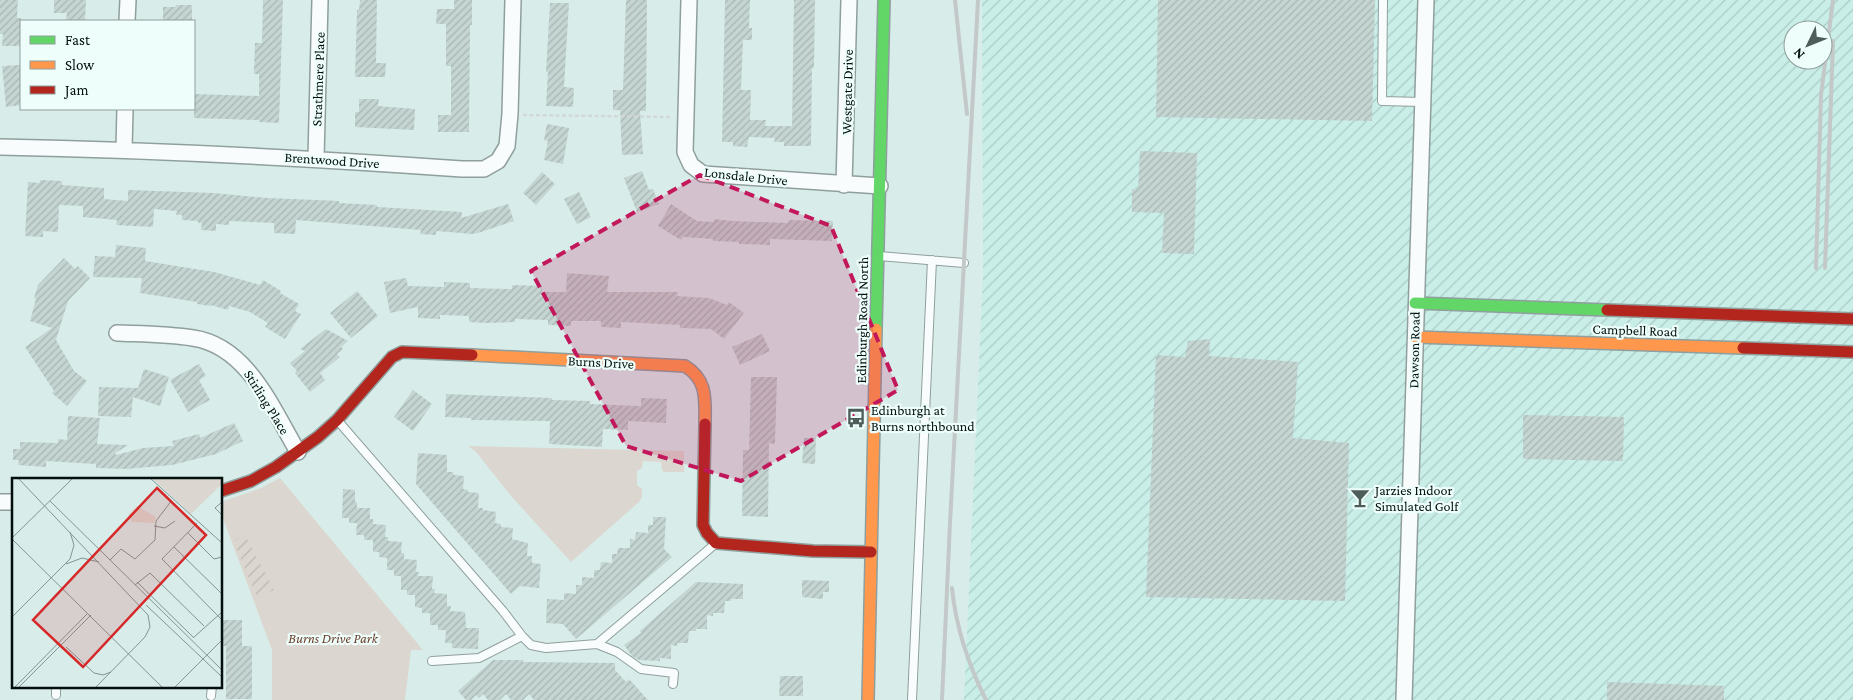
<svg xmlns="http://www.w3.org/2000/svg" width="1853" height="700" viewBox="0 0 1853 700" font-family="'Crimson Pro',serif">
  <defs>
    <pattern id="industrial-furrows" width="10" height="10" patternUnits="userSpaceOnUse" patternTransform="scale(1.25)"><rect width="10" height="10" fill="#c9eee8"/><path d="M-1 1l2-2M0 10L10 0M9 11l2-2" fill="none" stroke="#abcbc6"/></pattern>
    <pattern id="garden-furrows" width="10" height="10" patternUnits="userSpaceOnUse" patternTransform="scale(1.25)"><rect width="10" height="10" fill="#dbd7d0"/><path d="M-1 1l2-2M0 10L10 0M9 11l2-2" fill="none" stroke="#bab7b1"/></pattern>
    <pattern id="building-hatch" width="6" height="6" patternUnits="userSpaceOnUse" patternTransform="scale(1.25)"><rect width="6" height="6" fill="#c4d5d2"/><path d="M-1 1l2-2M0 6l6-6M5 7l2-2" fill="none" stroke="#a7b6b3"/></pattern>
  </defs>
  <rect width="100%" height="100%" fill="#d8edea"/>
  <path fill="url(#industrial-furrows)" fill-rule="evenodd" d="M982 0H1853V700H964L983 275ZM1793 30H1823V60H1793Z"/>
  <path fill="#dbd7d0" d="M468 446 684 451V472H664L662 470 661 462 643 461 642 468 637 471V485L642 489V497L639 502 571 562 511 496 476 452Z
    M280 478 423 650H411L405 700H272V650L221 513V502L261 488Z"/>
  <path fill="url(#garden-furrows)" d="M245 535 274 590 257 597 235 545 236 539Z"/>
  <path fill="url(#building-hatch)" d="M0 0H18L17 18H21V46H2L3 34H0Z
    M54 0H86L85 21H66L67 13H54Z
    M263 0H283L279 123 259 122V120L194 118V94L259 96V74H254L255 43H262Z
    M360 0H377L376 63H386L385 77H355L357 10H359Z
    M454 0H472V25H470L469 132H438V115H451V66H446V24H436L437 9H454Z
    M626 0H647L646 111H640L643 154 622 155 620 110H613V90H623Z
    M725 0H750L749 28H752V40H743L741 90H751L750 120H766L765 126H792L794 0H815L814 68H812L811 146H784V142H774L775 138 749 137 747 147 733 146V142H722Z
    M1158 0H1375L1372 121 1156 117Z
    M550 3H569L564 87 574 88 573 107 546 106 548 72H546Z
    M176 5H192V21H163V7H175Z
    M21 65V105L6 107 2 66Z
    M359 99H379L378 106 415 109 414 130 355 127V112H359Z
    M547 124 569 128 563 164 544 160 548 141 544 140Z
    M1140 151 1197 153 1194 254 1162 253 1164 213 1132 212V189H1138Z
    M642 171 649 190 653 189 659 204 637 212 624 178Z
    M542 172 555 184 536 205 523 193Z
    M40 180 62 181V185L104 188V199L128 201V190L213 193 268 198 339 201V203L377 205V207L462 212 461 218 508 204 514 221 481 232 473 234 436 231V235L420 234 421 230 296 220 295 234 274 233V223L229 221V225L216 224V231L201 230 202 223H198V221L182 220V215H176L177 211 154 209 153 227 116 225 117 220 83 217V206L59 205 58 232 43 231V237L25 236 28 182 40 183Z
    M579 192 591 217 577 224 564 199Z
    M671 204 697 221 714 222V219L732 221 788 223 789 220 833 221 832 241 770 239V245L739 244V242L713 241V239L683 237 681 240 658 226Z
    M116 245 146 248 145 261 214 272 260 285 263 280 281 291 280 293 299 304 295 311 301 314 285 339 265 327 268 323 250 312 229 306 228 310 211 305V306L197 304V302L140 293 142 278 93 277 95 256 115 257Z
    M64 258 75 269 78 266 90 278 68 301 56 340 74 371 87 381 67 406 52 393 54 391 25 347 52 328 30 321 36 299 34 298 38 285Z
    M567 273 609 276 607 292H678L677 296 709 298 727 305 729 302 744 313 724 339 711 329 680 328V325L621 322V328L601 327V321H571V326L548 325V320L515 319V322L486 323 469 322V316L440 315V319L418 318V307L390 313 384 282 406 278 408 286 444 287V282L470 283V288L512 289V285L542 286V292H566Z
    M357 291 378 316 351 338 330 313Z
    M326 329 348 341 341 347 343 349 337 354 340 357 320 373 325 380 310 392 295 373 297 371 290 363 305 351 300 349Z
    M762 334 770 351 740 365 732 347Z
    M1210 339 1209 356 1298 362 1293 438 1349 443 1345 601 1146 597 1156 355 1185 357 1188 341Z
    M199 364 206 376 199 380 210 400 188 412 170 380Z
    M144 369 169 377 160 406 133 397 131 417 98 416 99 387 138 388Z
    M751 377H777L775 444 769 443 768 517 742 516 743 450H749Z
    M413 390 432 404 413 431 394 417Z
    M446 394 552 398V400L590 401V404L641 406V398L667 399 666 423 628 421V430L603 429 602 447 549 444 550 421 471 420V418L445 417Z
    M1523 415 1624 417 1623 461 1523 459Z
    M68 416 100 418 97 444 128 445 115 453 116 455 143 448 174 446 172 441 199 434 200 438 234 423 243 441 216 454 172 465 126 469 96 468V464L46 461V467L18 465 19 460H13V449H20V442L58 443V439L67 440Z
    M804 438H816L815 464 802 463Z
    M418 453 447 455V472H453L454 475 464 476 463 489 468 490V492L479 493 478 508H483V510L496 512 495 523 501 524V527L513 528 512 539 528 543 527 556H532V563L541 564 539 588 520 586 511 594 416 484Z
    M343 489 355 490V502H357V508H370V519H373V524L386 525 385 537H388V541L402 542 401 553H404V559L417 560 416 572H419L418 576H433L432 589H435L434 593 447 594V606H451L450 611 465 612 466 628H479L478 649 452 648V643H445L446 630H438V625H430V613H422V608L415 607V595H407V590H401V576H394V570H387V558L379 557V552H373V540H364V535H356L357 523H349V518H342Z
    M653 517H666L664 549 672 557 576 639 563 624 546 623 547 599 564 600V593L576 594V585H582V577L594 578V570H600L601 562 612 563V554H617L618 548H630V539L635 540 636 532 648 533V525H653Z
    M802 580 829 581V592H823V599L802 597Z
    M696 582 743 584V599H731V601H725L724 613H713V616L707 615V629H696V631H689L688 643H677V646L671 645V659L660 658V661L639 660 632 656 624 645 641 633 640 631Z
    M221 620H242V646H252V699H226V646H221Z
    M493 660H523V662L615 663V670L626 682 629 679 648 700H534L529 694 523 700H511L506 694 500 700H488L483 694 479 698 476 695 471 700H466L458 691Z
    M780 676H803V696H779Z
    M1607 682 1724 686V700H1607Z"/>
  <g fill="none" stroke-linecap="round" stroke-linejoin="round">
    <defs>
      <path id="lane" d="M1383 0 1382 101 1422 102
        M879 256 964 263
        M338 421 503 611 522 636 531 645 546 648 597 644 617 652 641 669 674 673 673 684
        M597 644 714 545
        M432 661 479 658 522 636
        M56 686V695
        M211 696 212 686
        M912 700 932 260"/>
      <path id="street" d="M689 0 685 152 691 165 703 174 880 186
        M127 21 128 0
        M0 147C154 150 308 158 462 169H484L498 161 507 146 510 114 513 0
        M124 149 125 109
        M316 158 320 0
        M844 185 849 0
        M117 333C142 334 168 334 193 338 248 346 273 410 298 452
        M0 502H14
        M1404 700 1426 0"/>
      <path id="fast" d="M1415 303 1607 310
        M876 329 884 0"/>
      <path id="slow" d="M1415 337 1743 348
        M472 355 685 366C708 380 705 400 705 424
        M868 700 876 329"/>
      <path id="jam" d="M1607 310 1853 319
        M1743 348 1853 352
        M705 424 703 525 707 533 716 543 813 551 871 552
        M221 491 251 481 276 467 318 437 337 420 392 357 402 352 472 355"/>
    </defs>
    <use href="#lane" stroke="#8f9f9d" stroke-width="10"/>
    <use href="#street" stroke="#8f9f9d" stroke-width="18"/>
    <use href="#fast" stroke="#8f9f9d" stroke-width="14"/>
    <use href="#slow" stroke="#8f9f9d" stroke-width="14"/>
    <use href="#jam" stroke="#8f9f9d" stroke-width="14"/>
    <path stroke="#d1d8d6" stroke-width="2.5" stroke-dasharray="4 2.5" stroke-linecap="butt" d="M523 115 672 117"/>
    <use href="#lane" stroke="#f9fcfc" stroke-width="8"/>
    <use href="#street" stroke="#f9fcfc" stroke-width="15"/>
    <use href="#fast" stroke="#63d668" stroke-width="11"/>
    <use href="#slow" stroke="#ff974d" stroke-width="11"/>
    <use href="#jam" stroke="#b3261e" stroke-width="11"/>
    <path stroke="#c3c8c8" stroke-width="4" d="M955 0 967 114
      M1816 268 1821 95 1833 0
      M1825 268 1833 41
      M952 588C956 628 968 664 986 700
      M942 700 950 523 978 0"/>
  </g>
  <path fill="#c2185b" fill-opacity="0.2" stroke="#c2185b" stroke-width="4" stroke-dasharray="10 6" stroke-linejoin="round" d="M700 175 831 226 898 390 741 481 626 446 531 271Z"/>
  <defs>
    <symbol id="bus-bare" viewBox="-9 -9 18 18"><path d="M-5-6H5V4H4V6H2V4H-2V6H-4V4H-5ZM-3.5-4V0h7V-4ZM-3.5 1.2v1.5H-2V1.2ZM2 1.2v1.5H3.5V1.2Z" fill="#4e5d5a" stroke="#eefefb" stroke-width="2.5" paint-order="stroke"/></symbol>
    <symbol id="bar-bare" viewBox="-9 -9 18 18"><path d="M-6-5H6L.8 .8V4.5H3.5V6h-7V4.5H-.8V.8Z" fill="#4e5d5a" stroke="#eefefb" stroke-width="2.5" paint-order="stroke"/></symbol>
  </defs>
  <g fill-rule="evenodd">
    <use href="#bus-bare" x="842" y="404" width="28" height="28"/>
    <use href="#bar-bare" x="1346" y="484" width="28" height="28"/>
  </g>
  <g text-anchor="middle" stroke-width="4.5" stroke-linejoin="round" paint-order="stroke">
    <g font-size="14" fill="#030f0d" stroke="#eefefb">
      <text transform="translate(318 79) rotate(-88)" y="5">Strathmere Place</text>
      <text transform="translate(847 92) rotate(-89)" y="5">Westgate Drive</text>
      <text transform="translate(332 160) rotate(4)" y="5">Brentwood Drive</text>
      <text transform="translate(746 176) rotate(6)" y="5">Lonsdale Drive</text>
      <text transform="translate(862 320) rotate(-89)" y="5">Edinburgh Road North</text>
      <text transform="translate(1635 330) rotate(2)" y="5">Campbell Road</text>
      <text transform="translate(1414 350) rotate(-89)" y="5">Dawson Road</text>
      <text transform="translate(601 362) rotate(3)" y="5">Burns Drive</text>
      <text transform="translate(267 402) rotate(58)" y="5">Stirling Place</text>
    </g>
    <g font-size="14" fill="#030f0d" stroke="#eefefb" text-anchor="start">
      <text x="871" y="415">Edinburgh at<tspan x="871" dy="16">Burns northbound</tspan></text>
      <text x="1375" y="495">Jarzies Indoor<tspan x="1375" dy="16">Simulated Golf</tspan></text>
    </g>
    <g font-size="14" font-style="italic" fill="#6c3e2c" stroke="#eefefb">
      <text x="333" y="643">Burns Drive Park</text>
    </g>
  </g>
  <g transform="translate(12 478)">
    <rect width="210" height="210" fill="#d8edea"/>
    <path d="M140 0H209L210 6 179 36Z" fill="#dbd7d0"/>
    <path d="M125 28 144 39 142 45 120 44 116 37Z" fill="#dbd7d0"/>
    <path fill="none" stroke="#839492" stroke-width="1" d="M6 0 136 137 138 149 133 159 83 210M138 0 210 65M38 23 210 192M210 24 203 30 210 37M185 45 150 81 210 142M142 48 153 50 163 43M176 55 202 81 210 79M0 60 61 0M0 61 151 210M162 69 210 116M98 82 109 71 123 81 143 62 144 43 160 22M54 86 70 80 87 84M125 104 181 159M123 107 138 95 192 148M134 127 210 199M0 139 58 81 62 67 58 54M181 160 210 134M54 169 82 195 91 197 99 194M2 210 76 135M6 210 79 137M162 210 210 162"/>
    <path fill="#d62828" fill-opacity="0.15" stroke="#d62828" stroke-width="2.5" d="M145 10 194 57 71 189 21 142Z"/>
    <rect width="210" height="210" fill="none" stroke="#030f0d" stroke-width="2.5"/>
  </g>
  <rect x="20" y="20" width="175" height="90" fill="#eefefb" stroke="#909e9c"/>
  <rect x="30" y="36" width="25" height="8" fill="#63d668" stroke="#909e9c"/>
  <text x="65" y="45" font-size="15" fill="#030f0d">Fast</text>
  <rect x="30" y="61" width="25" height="8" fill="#ff974d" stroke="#909e9c"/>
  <text x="65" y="70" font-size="15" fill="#030f0d">Slow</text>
  <rect x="30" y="86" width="25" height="8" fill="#b3261e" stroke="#909e9c"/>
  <text x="65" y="95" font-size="15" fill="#030f0d">Jam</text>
  <g transform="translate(1808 45) rotate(227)"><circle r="24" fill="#eefefb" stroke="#909e9c"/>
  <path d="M0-4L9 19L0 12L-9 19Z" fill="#4e5d5a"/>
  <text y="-8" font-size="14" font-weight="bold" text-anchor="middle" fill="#030f0d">N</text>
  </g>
</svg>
